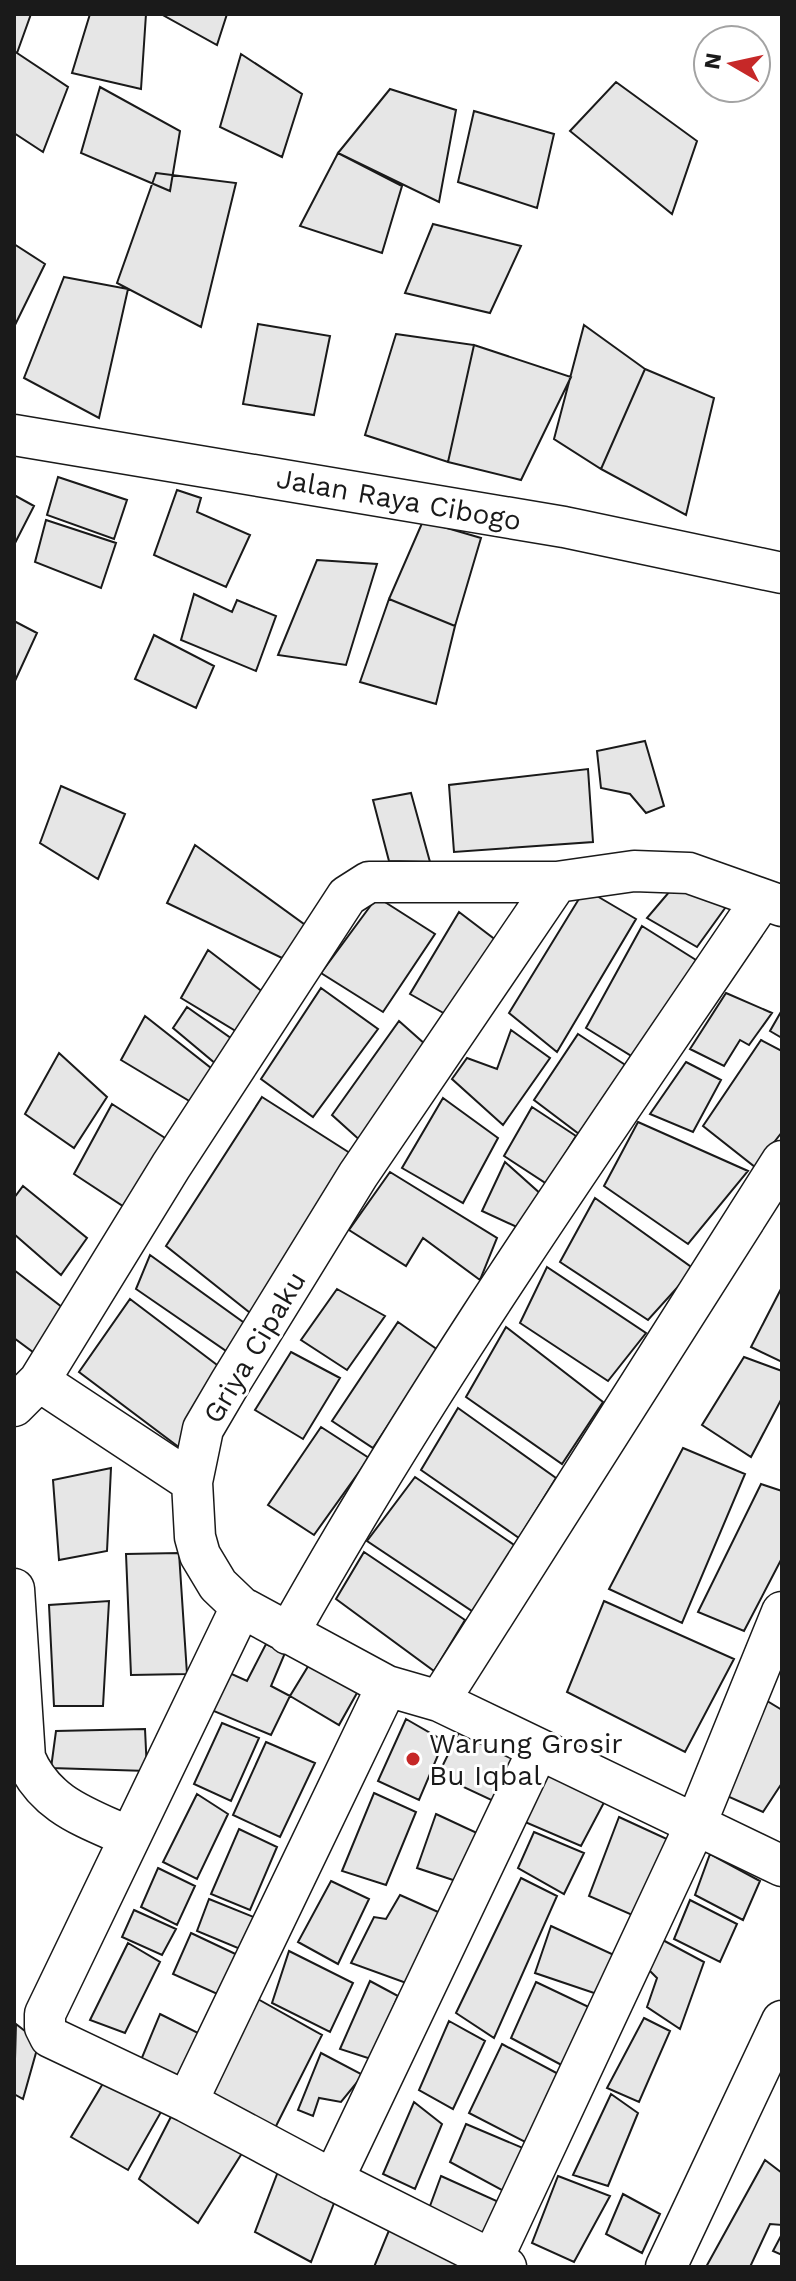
<svg xmlns="http://www.w3.org/2000/svg" width="796" height="2281" viewBox="0 0 796 2281" font-family="'Work Sans',sans-serif">
  <rect width="100%" height="100%" fill="#fff"/>
  <path fill="#e6e6e6" stroke="#1a1a1a" stroke-width="2" d="M14 14H31L17 53 14 51Z
    M90 14H146L141 89 72 73Z
    M161 14H227L217 45Z
    M14 51 68 87 43 152 14 133Z
    M241 54 302 94 282 157 220 127Z
    M616 82 697 141 672 214 570 131Z
    M100 87 180 131 170 191 81 153Z
    M390 89 456 110 439 202 338 153Z
    M474 111 554 134 537 208 458 182Z
    M338 153 402 186 382 253 300 226Z
    M156 173 236 183 201 327 117 283Z
    M433 224 521 246 490 313 405 293Z
    M14 244 45 264 14 327Z
    M64 277 128 289 99 418 24 378Z
    M258 324 330 336 314 415 243 404Z
    M584 325 645 369 601 469 554 439Z
    M396 334 474 345 448 462 365 435Z
    M474 345 571 377 521 480 448 462Z
    M645 369 714 398 686 515 601 469Z
    M58 477 127 500 114 539 47 515Z
    M177 490 201 498 197 512 250 535 226 587 154 555Z
    M14 495 34 506 14 545Z
    M46 520 116 543 101 588 35 562Z
    M423 521 481 538 455 626 389 599Z
    M317 560 377 564 346 665 278 655Z
    M194 594 232 612 237 600 276 616 256 671 181 640Z
    M389 599 455 626 436 704 360 682Z
    M14 621 37 633 14 683Z
    M154 635 214 666 196 708 135 679Z
    M645 741 664 806 646 813 630 794 601 788 597 751Z
    M588 769 593 842 454 852 449 785Z
    M61 786 125 814 98 879 40 843Z
    M411 793 430 862 389 861 373 800Z
    M195 845 308 927 282 958 167 903Z
    M681 878 733 897 697 947 647 918Z
    M585 889 636 919 557 1052 509 1013Z
    M377 897 435 934 383 1012 321 973Z
    M459 912 501 944 447 1015 410 994Z
    M642 926 696 960 638 1060 586 1028Z
    M208 950 272 999 239 1033 181 998Z
    M321 988 378 1029 313 1117 261 1079Z
    M726 993 772 1013 749 1045 740 1040 724 1066 690 1049Z
    M187 1007 242 1046 222 1069 173 1028Z
    M782 1010V1038L770 1031Z
    M145 1016 216 1072 191 1102 121 1060Z
    M399 1021 426 1045 363 1143 332 1115Z
    M511 1030 550 1058 503 1125 452 1079 467 1058 497 1069Z
    M578 1034 633 1070 587 1140 534 1100Z
    M761 1040 782 1051V1132L755 1167 703 1126Z
    M59 1053 107 1097 74 1148 25 1114Z
    M686 1062 721 1080 693 1132 650 1114Z
    M262 1097 353 1155 254 1316 166 1246Z
    M443 1098 498 1138 463 1203 402 1168Z
    M112 1104 176 1145 132 1212 74 1174Z
    M532 1107 576 1136 547 1184 504 1156Z
    M638 1122 748 1171 688 1244 604 1186Z
    M505 1162 543 1196 519 1228 482 1211Z
    M390 1172 497 1238 480 1280 423 1238 406 1266 349 1230Z
    M23 1186 87 1238 61 1275 14 1234V1198Z
    M595 1198 694 1269 648 1320 560 1262Z
    M150 1255 250 1327 232 1355 136 1289Z
    M547 1267 646 1333 608 1381 520 1323Z
    M14 1270 67 1311 37 1355 14 1338Z
    M782 1287V1362L751 1347Z
    M337 1289 385 1316 347 1370 301 1340Z
    M130 1299 229 1374 184 1451 79 1372Z
    M398 1322 438 1350 373 1448 332 1421Z
    M506 1327 603 1402 562 1464 466 1397Z
    M291 1352 340 1378 303 1439 255 1410Z
    M744 1357 782 1371V1398L751 1457 702 1425Z
    M458 1408 556 1478 519 1538 421 1470Z
    M321 1427 369 1458 314 1535 268 1505Z
    M683 1448 745 1474 682 1623 609 1589Z
    M111 1468 107 1551 59 1560 53 1480Z
    M415 1477 520 1549 478 1615 367 1541Z
    M761 1484 782 1491V1558L744 1631 698 1612Z
    M364 1552 465 1620 434 1671 336 1599Z
    M179 1553 187 1674 131 1675 126 1554Z
    M109 1601 103 1706H54L49 1605Z
    M604 1601 734 1659 685 1752 567 1692Z
    M266 1644 285 1653 271 1686 290 1696 271 1735 209 1709 223 1670 247 1681Z
    M315 1655 362 1684 339 1725 290 1696Z
    M759 1696 782 1710V1783L763 1812 727 1796Z
    M406 1719 444 1741 419 1800 378 1781Z
    M222 1723 259 1738 231 1801 194 1784Z
    M463 1724 527 1755 502 1805 438 1775Z
    M145 1729 147 1771 51 1768 56 1731Z
    M266 1742 315 1763 280 1837 233 1815Z
    M549 1769 609 1793 581 1846 525 1822Z
    M374 1793 416 1812 386 1885 342 1871Z
    M197 1794 228 1814 197 1879 163 1862Z
    M436 1814 477 1833 456 1881 417 1868Z
    M619 1817 669 1840 639 1918 589 1896Z
    M239 1829 277 1847 250 1910 211 1894Z
    M534 1832 584 1853 564 1894 518 1868Z
    M710 1854 760 1881 743 1920 695 1895Z
    M158 1868 195 1886 177 1925 141 1907Z
    M521 1878 557 1896 494 2038 456 2013Z
    M331 1881 369 1899 338 1964 298 1942Z
    M400 1895 445 1915 409 1984 351 1963 374 1917 386 1919Z
    M209 1899 261 1920 245 1951 197 1931Z
    M690 1900 737 1924 720 1962 674 1939Z
    M134 1910 176 1929 162 1955 122 1937Z
    M551 1926 614 1955 597 1994 535 1973Z
    M191 1933 244 1958 224 1997 173 1974Z
    M659 1938 704 1962 680 2029 647 2007 657 1978 643 1964Z
    M128 1943 160 1962 125 2033 90 2020Z
    M289 1951 353 1983 330 2032 272 2003Z
    M370 1981 398 1996 371 2059 340 2049Z
    M536 1982 595 2010 569 2069 511 2038Z
    M256 1998 322 2035 274 2130 213 2094Z
    M160 2014 206 2037 183 2081 141 2060Z
    M644 2018 670 2031 639 2102 607 2088Z
    M449 2021 485 2041 453 2109 419 2090Z
    M16 2024 39 2042 23 2099 14 2094Z
    M502 2044 564 2077 531 2145 469 2113Z
    M321 2053 363 2075 341 2102 319 2098 313 2116 298 2110Z
    M108 2075 165 2105 128 2170 71 2137Z
    M611 2094 638 2113 608 2186 573 2175Z
    M414 2102 442 2124 415 2189 383 2174Z
    M176 2107 244 2150 198 2223 139 2179Z
    M466 2124 530 2151 511 2195 450 2162Z
    M765 2160 782 2173V2225L770 2224 750 2267H706Z
    M279 2169 336 2198 311 2262 255 2232Z
    M441 2176 510 2207 492 2241 430 2206Z
    M558 2176 610 2196 574 2262 532 2243Z
    M623 2194 660 2214 642 2253 606 2234Z
    M392 2223 464 2253 456 2267H374Z
    M782 2234V2255L773 2251Z"/>
  <g fill="none" stroke-linecap="round" stroke-linejoin="round">
    <defs>
      <path id="street" d="M14 435 564 527 782 573
        M557 882 358 1175 230 1383 203 1429 192 1482 195 1537 200 1555 218 1585 241 1607 387 1686 439 1701 782 1866
        M39 1381 192 1482
        M14 1406 39 1381 171 1166 347 896 369 882H557L634 871 689 873 782 906
        M14 1589 25 1758C45 1805 85 1817 129 1837
        M241 1607 45 2014V2027L50 2037 187 2102 333 2180 506 2267
        M288 1634C430 1380 599 1140 762 899
        M439 1701 782 1161
        M187 2102 387 1686
        M333 2180 538 1750
        M492 2260 695 1826 782 1612
        M666 2267 782 2021"/>
    </defs>
    <use href="#street" stroke="#1a1a1a" stroke-width="43"/>
    <use href="#street" stroke="#fff" stroke-width="40"/>
  </g>
  <circle fill="#c62828" stroke="#fff" stroke-width="3" cx="413" cy="1759" r="8"/>
  <g text-anchor="middle" stroke-width="6" stroke-linejoin="round" paint-order="stroke">
    <g font-size="28" fill="#1a1a1a" stroke="#fff">
      <text transform="translate(399 499) rotate(10)" y="10">Jalan Raya Cibogo</text>
      <text transform="translate(254 1347) rotate(-59)" y="10">Griya Cipaku</text>
    </g>
    <g font-size="28" fill="#1a1a1a" stroke="#fff" text-anchor="start">
      <text x="429" y="1753">Warung Grosir<tspan x="429" dy="32">Bu Iqbal</tspan></text>
    </g>
  </g>
  <rect width="796" height="2281" fill="none" stroke="#1a1a1a" stroke-width="32"/>
  <g transform="translate(732 64) rotate(279)"><circle r="38" fill="#ffffff" stroke="#a3a3a3" stroke-width="2"/>
  <path d="M0-6L14 30L0 20L-14 30Z" fill="#c62828"/>
  <text y="-12" font-size="22" font-weight="bold" text-anchor="middle" fill="#1a1a1a">N</text>
  </g>
</svg>
